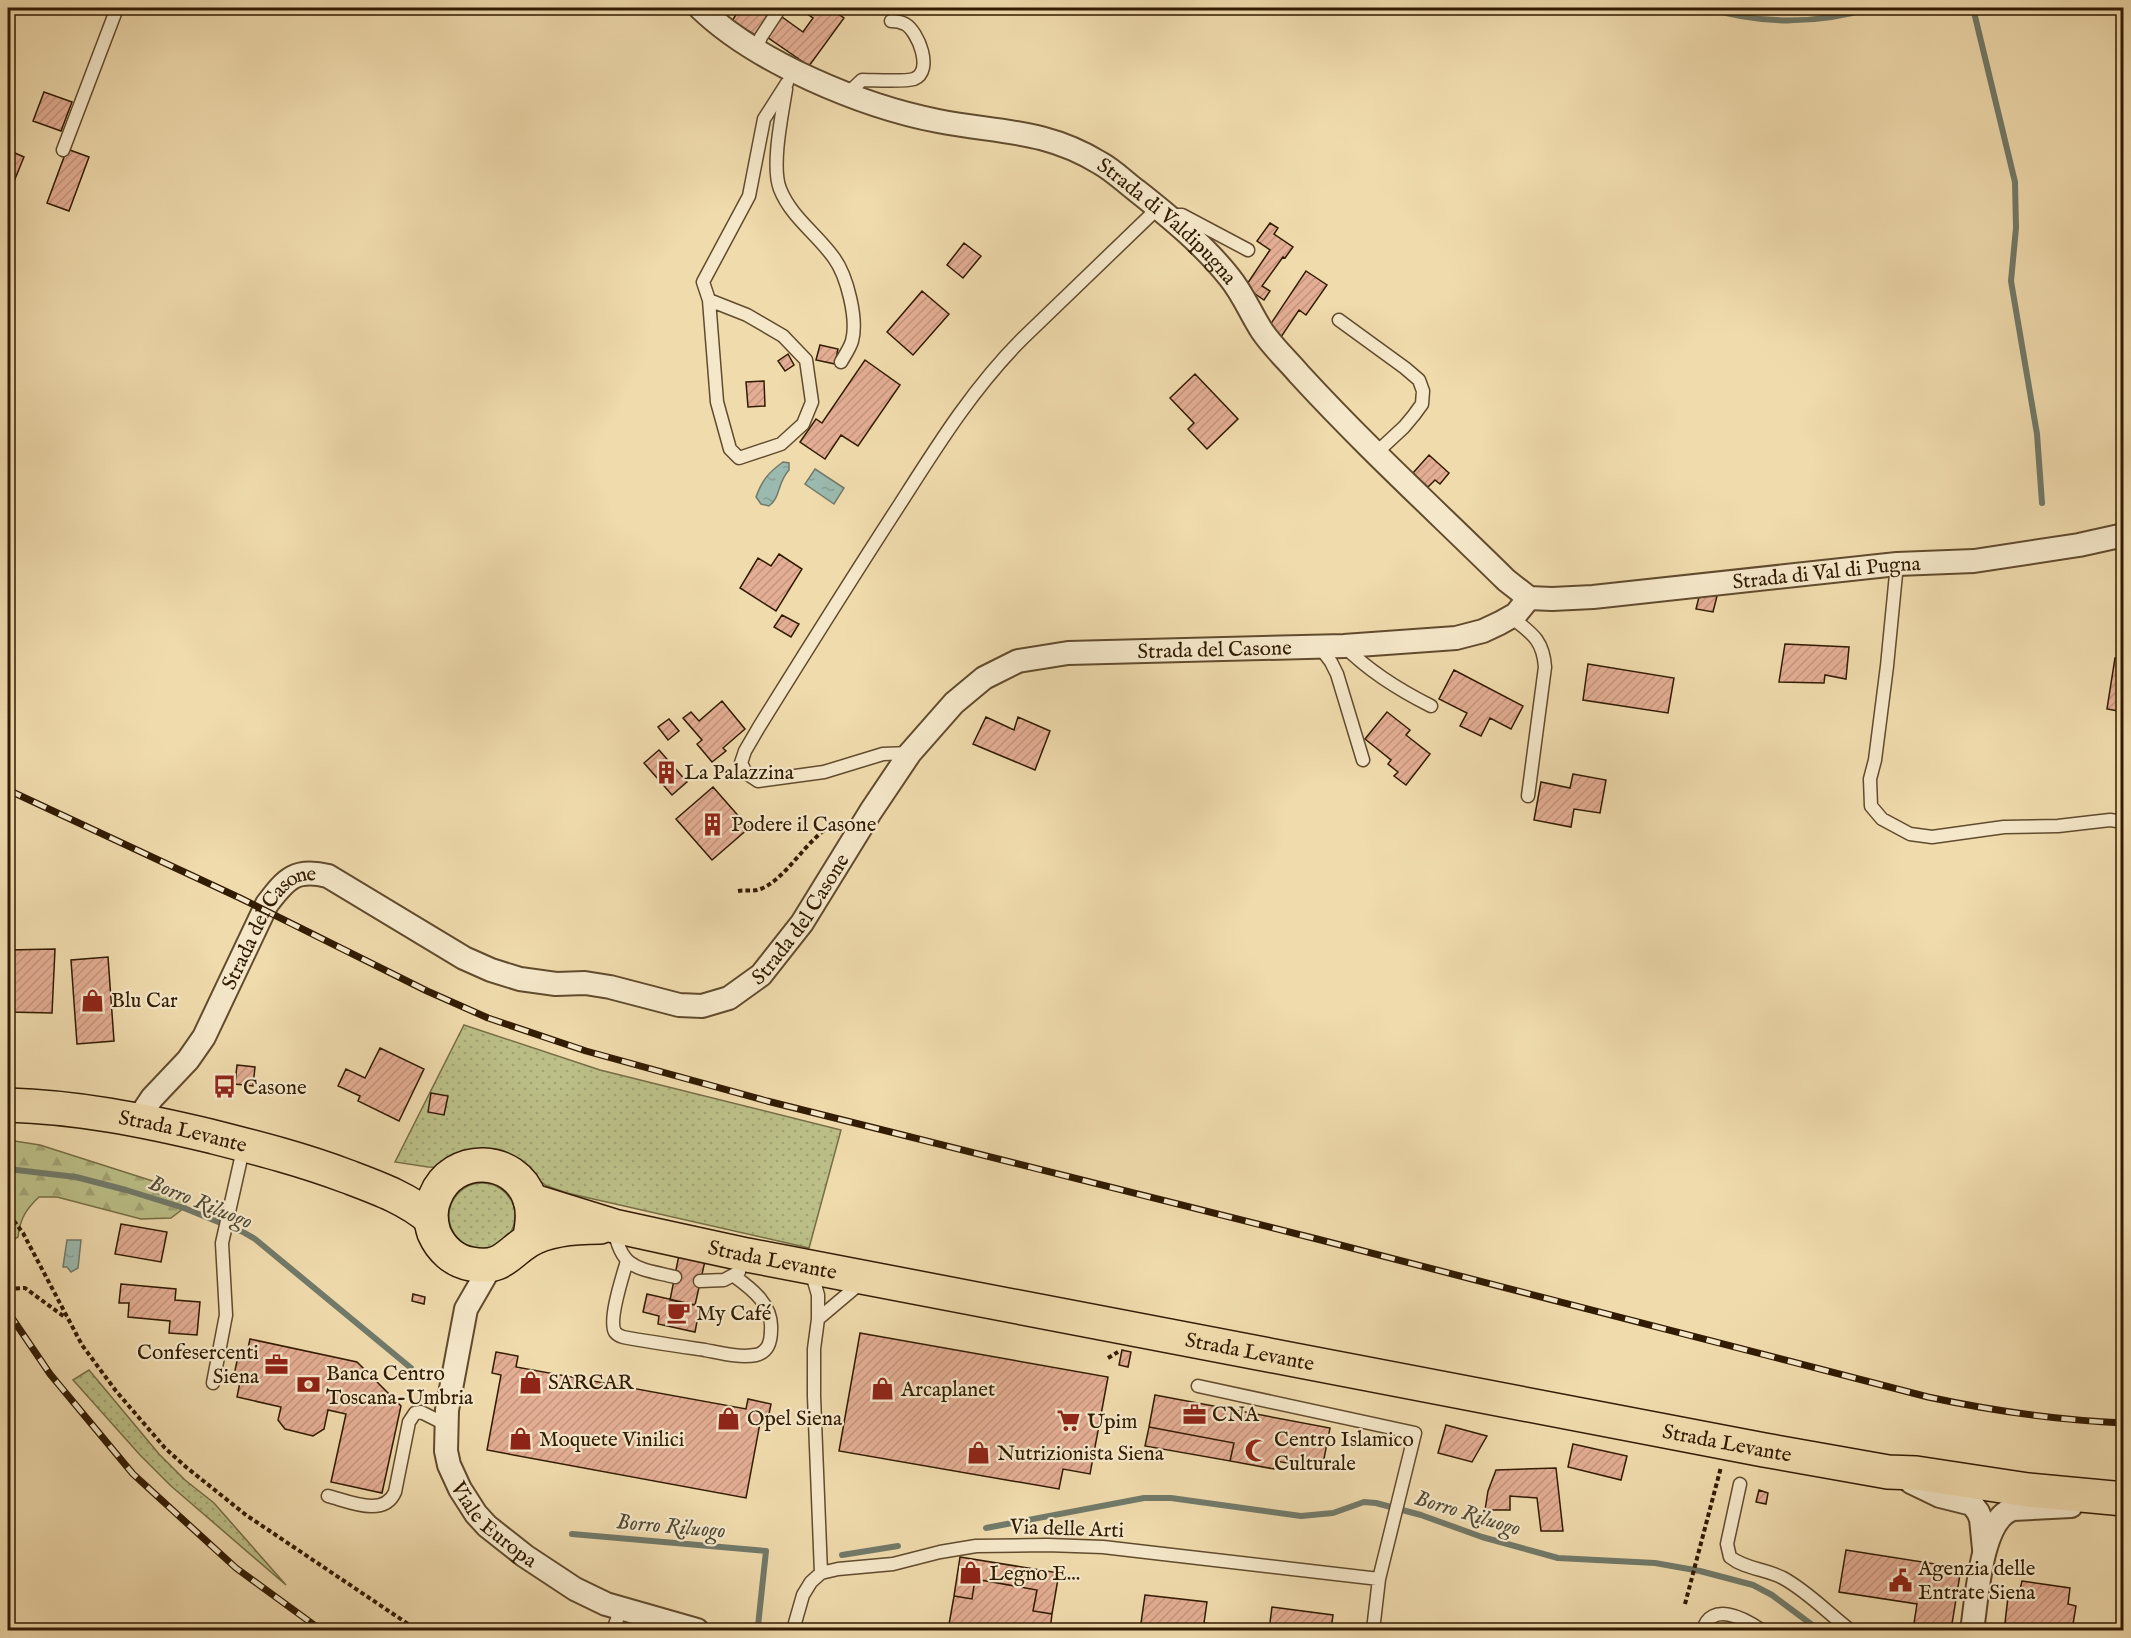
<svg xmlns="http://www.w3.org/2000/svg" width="2131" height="1638" viewBox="0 0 2131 1638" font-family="'IM FELL English',serif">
  <defs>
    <pattern id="grass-dots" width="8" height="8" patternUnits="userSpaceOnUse" patternTransform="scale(1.5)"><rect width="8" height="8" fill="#bcc088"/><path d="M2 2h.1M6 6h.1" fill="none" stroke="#a2a474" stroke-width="1.8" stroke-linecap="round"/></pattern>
    <pattern id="forest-firs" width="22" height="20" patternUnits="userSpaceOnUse" patternTransform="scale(1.5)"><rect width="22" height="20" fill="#bcc088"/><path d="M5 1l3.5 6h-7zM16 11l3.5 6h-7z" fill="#a2a474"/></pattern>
    <pattern id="water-ripples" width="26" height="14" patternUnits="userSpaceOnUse" patternTransform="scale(1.5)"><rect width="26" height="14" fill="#9bbaaf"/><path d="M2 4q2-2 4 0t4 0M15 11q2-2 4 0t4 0" fill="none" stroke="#869f95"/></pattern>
    <pattern id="building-hatch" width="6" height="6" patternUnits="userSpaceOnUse" patternTransform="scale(1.5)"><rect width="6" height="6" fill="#e4ae94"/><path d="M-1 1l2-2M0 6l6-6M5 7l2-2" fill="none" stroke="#c4957e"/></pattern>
  </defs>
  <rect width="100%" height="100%" fill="#f0dbad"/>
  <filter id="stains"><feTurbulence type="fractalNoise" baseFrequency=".00333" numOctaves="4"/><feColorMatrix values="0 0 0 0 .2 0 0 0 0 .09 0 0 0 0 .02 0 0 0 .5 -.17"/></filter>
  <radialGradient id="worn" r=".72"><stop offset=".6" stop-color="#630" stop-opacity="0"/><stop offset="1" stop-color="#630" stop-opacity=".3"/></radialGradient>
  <path fill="url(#grass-dots)" stroke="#766e45" stroke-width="1.5" d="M464 1025 600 1070 841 1130 809 1248 567 1193 547 1186 524 1170 428 1167 395 1162Z
    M449 1216a33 33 0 1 1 66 0a33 33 0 1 1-66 0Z
    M89 1370 159 1454 185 1480 214 1503 286 1585 171 1486 140 1455 73 1380Z"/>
  <path fill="url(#forest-firs)" stroke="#766e45" stroke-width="1.5" d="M8 1140 40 1145 162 1184 189 1199 184 1208 171 1218 141 1219 57 1197H39C26 1209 20 1219 18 1237L8 1243Z"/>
  <path fill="url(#water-ripples)" stroke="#717a6a" stroke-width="1.5" d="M783 462 789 463V470C777 483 781 497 769 506L761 504 756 497C762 480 769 472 783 462Z
    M815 469 844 488 834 504 805 484Z
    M67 1240H81L78 1268 71 1272 67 1267H63Z"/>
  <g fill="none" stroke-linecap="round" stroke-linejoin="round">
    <path stroke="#717a6a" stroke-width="6" d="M1708 8C1760 25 1820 24 1871 8
      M1973 8 2015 182 2016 228 2011 281 2037 434 2042 503
      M8 1169 76 1177 126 1190 184 1208 243 1232 255 1239 411 1368
      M986 1528 1144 1498H1171L1301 1516 1333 1513 1364 1502 1376 1503 1421 1515 1482 1537 1558 1558 1655 1563 1700 1571 1753 1585 1772 1595 1819 1630
      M572 1534 766 1551 758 1626
      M842 1555 898 1546"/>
  </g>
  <path fill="url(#building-hatch)" stroke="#311b02" stroke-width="1.5" d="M740 8H772L755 35 732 21Z
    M798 8H829L844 18 809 66 767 37 782 17 803 32 813 18Z
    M44 92 72 102 61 131 33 121Z
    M67 149 89 157 69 211 47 203Z
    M8 150 24 157 8 196Z
    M1270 223 1278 228 1274 234 1293 247 1285 258 1283 257 1262 286 1270 291 1264 300 1245 287 1270 250 1257 241Z
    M964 243 981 256 963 278 947 265Z
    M1306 271 1327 285 1306 315 1299 310 1281 337 1268 328Z
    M922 291 949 314 913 355 887 332Z
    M820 345 838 349 835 364 816 360Z
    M788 354 794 365 785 371 778 361Z
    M865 360 900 385 858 446 841 435 825 459 800 442 816 419 822 423Z
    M1195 374 1238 419 1207 449 1188 429 1194 423 1170 398Z
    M764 381 765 406 748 407 746 382Z
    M1429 455 1449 473 1440 484 1435 480 1428 487 1413 473Z
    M779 554 802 569 776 611 740 588 758 558 771 566Z
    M1700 593 1717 596 1713 612 1696 609Z
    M782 615 799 624 791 637 774 627Z
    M1785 644 1849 647 1846 679 1825 675 1824 683 1779 682Z
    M2115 658 2124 659V712L2107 709Z
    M1588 664 1674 678 1668 713 1583 700Z
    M1454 670 1523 706 1511 729 1490 718 1481 736 1460 726 1467 713 1439 699Z
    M722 701 745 729 723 748 726 751 712 762 697 744 702 740 683 718 691 712 699 721Z
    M1387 712 1410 730 1406 735 1430 754 1406 785 1394 776 1398 772 1388 764 1391 760 1365 739Z
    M986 717 1014 730 1018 717 1050 731 1035 770 973 744Z
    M669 719 679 731 668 740 658 727Z
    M659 750 687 782 672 795 644 763Z
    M1573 774 1606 780 1600 813 1574 809 1571 827 1534 820 1541 782 1570 788Z
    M713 787 749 828 712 860 676 819Z
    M55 949 52 1013 8 1012V950Z
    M108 957 114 1041 77 1044 71 960Z
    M380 1048 424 1069 399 1121 358 1101 360 1096 338 1086 346 1069 365 1078Z
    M237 1065 255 1067 253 1086 235 1084Z
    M431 1093 448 1096 444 1115 428 1112Z
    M121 1224 167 1232 161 1262 115 1254Z
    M679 1255 705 1261 695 1305 670 1300Z
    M121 1284 176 1289 175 1300 200 1302 197 1335 169 1333 170 1321 128 1317 129 1303H119Z
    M413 1294 425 1297 424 1304 412 1301Z
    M647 1294 700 1306 695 1332 658 1324 659 1316 643 1312Z
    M860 1333 1108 1377 1090 1474 1063 1469 1059 1489 839 1451Z
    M250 1339 357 1362 401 1406 382 1493 331 1482 346 1414 328 1410 324 1429 313 1436 285 1429 278 1420 281 1407 237 1397 241 1377 234 1375 239 1352 247 1353Z
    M1122 1350 1131 1352 1128 1367 1119 1365Z
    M496 1352 518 1356 516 1367 746 1409 748 1399 771 1404 767 1424 760 1423 746 1498 487 1450 501 1375 492 1373Z
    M1155 1395 1330 1428 1322 1469 1276 1461 1274 1469 1230 1461 1234 1443 1149 1427Z
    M1446 1425 1487 1436 1472 1462 1438 1453Z
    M1149 1427 1234 1443 1230 1461 1145 1446Z
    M1573 1444 1627 1456 1621 1480 1568 1467Z
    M1556 1468 1563 1531H1541L1537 1498 1510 1496V1510H1485L1488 1491 1496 1470Z
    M1759 1490 1768 1493 1766 1504 1756 1502Z
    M1846 1550 1961 1568 1951 1630H1913L1917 1604 1839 1592Z
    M960 1557 1059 1573 1052 1614 1033 1611 1037 1590 975 1579 972 1599 954 1596Z
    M975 1579 1037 1590 1033 1611 1052 1614 1050 1630H1011L992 1626 991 1630H948L954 1596 972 1599Z
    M2022 1581 2070 1588 2068 1604 2076 1606 2072 1630H2019V1628L2005 1623 2008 1597 2018 1598Z
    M1145 1595 1207 1602 1204 1623 1263 1630H1140Z
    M1272 1607 1333 1615 1331 1630H1269Z
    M992 1626 1012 1629 1011 1630H991Z"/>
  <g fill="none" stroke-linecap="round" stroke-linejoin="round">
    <defs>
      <path id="service" d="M756 50 761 37 780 8
        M786 89C782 115 771 166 780 189 791 217 817 234 834 258 847 276 858 319 852 341 850 348 845 355 841 362
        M846 95 862 80C873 80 905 82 914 79 934 71 918 31 905 24 901 22 895 21 891 21
        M63 150 117 8
        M1170 215H1182L1248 250
        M709 300 717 402 730 449 739 458 781 444 803 424 812 402 806 360 783 336 747 315 709 300 703 282 749 196 764 119 787 83
        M1339 320 1405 368 1419 380 1423 391 1422 404 1414 415 1404 427 1376 453
        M1897 564 1887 666 1875 760 1870 779 1871 806 1882 819 1910 834 1932 837 2004 827 2058 826 2110 820 2124 822
        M1511 617C1531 633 1543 639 1545 667L1528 796
        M1319 646 1331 662 1337 674 1363 760
        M1345 647C1370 672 1399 690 1431 706
        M910 753 883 754 824 772 758 781 746 773 741 763 745 751 759 727C805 653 852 578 900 504 937 446 973 388 1022 339L1158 208
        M614 1228C621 1270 638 1268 675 1277
        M627 1261C623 1275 608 1320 615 1332 617 1335 620 1336 623 1337 650 1342 678 1346 705 1350 721 1353 739 1358 756 1355 768 1352 771 1342 771 1330 773 1305 752 1289 734 1276
        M811 1271 818 1295V1319L814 1349V1396L821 1573
        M700 1281 724 1280 739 1272
        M818 1319 863 1281
        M213 1383 226 1315 222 1243 244 1145
        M1198 1386 1415 1433 1379 1579 1373 1630
        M1740 1484 1727 1544 1730 1557C1745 1569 1766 1569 1783 1578 1807 1591 1828 1613 1850 1630
        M328 1496C348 1501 384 1518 395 1492L409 1422 415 1413 421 1412 445 1424
        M613 1630 621 1609
        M793 1630 803 1595 811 1582 821 1573 838 1569 893 1564 940 1552 976 1546 1047 1545 1103 1547 1379 1579
        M1703 1630C1711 1601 1744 1618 1761 1630"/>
      <g id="minor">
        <path id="s1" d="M700 8C756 62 861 106 938 121 999 133 1044 129 1100 163 1113 170 1125 182 1137 191 1170 217 1204 245 1230 278 1243 294 1251 314 1262 331 1272 346 1287 360 1299 374 1365 446 1437 512 1506 580L1529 598 1552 599 1593 597 1897 564 1974 561 2079 545 2124 535"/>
        <path id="s2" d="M138 1119 152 1098 188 1060 204 1037 267 904C286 879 295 868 328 876L464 958 491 970 520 979 556 984 585 983 610 987 679 1005 702 1006 729 998 761 975 802 923 871 811 910 753 954 703 984 678 1018 661 1068 653 1344 646 1456 638 1483 631 1500 623 1516 614 1529 598"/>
        <path id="s3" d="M492 1264 466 1309 447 1410 446 1451 449 1465 460 1489 476 1514 487 1526 525 1556 575 1589 606 1604 697 1630"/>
        <path d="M1911 1482 1940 1496 1972 1504 1978 1512 1981 1519 1984 1549"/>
        <path d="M1972 1630C1977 1601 1980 1519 2013 1509L2071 1506"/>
      </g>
      <g id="primary">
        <path id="s4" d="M8 1105C77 1107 143 1120 210 1136 257 1148 301 1159 346 1176 375 1187 407 1198 431 1219"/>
        <path id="s5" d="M530 1200 614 1226 747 1255 1764 1450 1888 1472 1916 1473 2028 1490 2124 1499"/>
        <path d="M529 1240C532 1228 534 1212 530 1199 515 1155 452 1153 435 1197 430 1208 430 1221 434 1233 441 1249 454 1261 471 1264 502 1270 507 1254 528 1241 547 1229 578 1227 600 1227"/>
      </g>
    </defs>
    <use href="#service" stroke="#614b2d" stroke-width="15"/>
    <use href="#minor" stroke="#614b2d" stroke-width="26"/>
    <use href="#primary" stroke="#311b02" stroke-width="36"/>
    <path stroke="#311b02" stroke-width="4" stroke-dasharray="4.5 3" stroke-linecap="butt" d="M738 891C744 890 751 891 757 890 786 883 808 833 839 822
      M8 1216 14 1221 23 1233 82 1345 116 1391 165 1448 186 1467 246 1515 417 1630
      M8 1289 25 1288 66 1318
      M1108 1358 1118 1352
      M1685 1604 1721 1467"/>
    <use href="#service" stroke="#f5e8ca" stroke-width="12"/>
    <use href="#minor" stroke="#f5e8ca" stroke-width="22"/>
    <use href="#primary" stroke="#f0dbad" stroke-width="33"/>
    <defs>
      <path id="rail" d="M8 790 240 898 427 991 488 1018 586 1051 767 1101 1317 1239 1928 1397C1993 1411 2057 1420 2124 1423
        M8 1312 50 1374 133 1474 236 1568 321 1630"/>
    </defs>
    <use href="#rail" stroke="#311b02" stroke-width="7"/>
    <use href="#rail" stroke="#f5e8ca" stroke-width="4.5" stroke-dasharray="14" stroke-linecap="butt"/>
  </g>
  <defs>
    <symbol id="building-bare" viewBox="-9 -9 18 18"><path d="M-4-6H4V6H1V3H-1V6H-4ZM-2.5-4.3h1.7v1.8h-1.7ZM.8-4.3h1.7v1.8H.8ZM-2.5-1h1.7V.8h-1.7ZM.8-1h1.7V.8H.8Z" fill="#8f2418" stroke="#f5e8ca" stroke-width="2.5" paint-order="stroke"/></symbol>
    <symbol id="shop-bare" viewBox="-9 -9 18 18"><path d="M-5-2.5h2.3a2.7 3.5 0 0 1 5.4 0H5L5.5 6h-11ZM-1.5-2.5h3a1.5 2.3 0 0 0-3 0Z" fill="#8f2418" stroke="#f5e8ca" stroke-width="2.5" paint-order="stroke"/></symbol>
    <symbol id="bus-bare" viewBox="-9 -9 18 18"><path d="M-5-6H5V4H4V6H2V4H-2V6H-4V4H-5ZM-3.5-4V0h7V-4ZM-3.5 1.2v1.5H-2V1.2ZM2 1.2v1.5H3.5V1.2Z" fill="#8f2418" stroke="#f5e8ca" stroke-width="2.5" paint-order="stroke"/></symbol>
    <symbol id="cafe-bare" viewBox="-9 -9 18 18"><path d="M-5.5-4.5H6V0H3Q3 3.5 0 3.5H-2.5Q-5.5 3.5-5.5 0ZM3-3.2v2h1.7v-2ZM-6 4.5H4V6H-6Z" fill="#8f2418" stroke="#f5e8ca" stroke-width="2.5" paint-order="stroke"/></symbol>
    <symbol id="office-bare" viewBox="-9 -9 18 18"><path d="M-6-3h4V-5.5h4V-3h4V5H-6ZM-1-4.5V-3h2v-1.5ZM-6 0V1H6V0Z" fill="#8f2418" stroke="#f5e8ca" stroke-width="2.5" paint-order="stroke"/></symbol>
    <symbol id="bank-bare" viewBox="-9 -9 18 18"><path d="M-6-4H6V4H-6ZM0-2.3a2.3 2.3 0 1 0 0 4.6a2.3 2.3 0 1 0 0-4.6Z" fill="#8f2418" stroke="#f5e8ca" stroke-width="2.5" paint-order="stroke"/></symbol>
    <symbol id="supermarket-bare" viewBox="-9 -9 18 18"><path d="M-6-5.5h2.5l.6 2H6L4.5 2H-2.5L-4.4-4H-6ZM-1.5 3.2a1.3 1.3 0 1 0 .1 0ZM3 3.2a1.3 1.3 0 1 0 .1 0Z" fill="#8f2418" stroke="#f5e8ca" stroke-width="2.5" paint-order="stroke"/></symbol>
    <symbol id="mosque-bare" viewBox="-9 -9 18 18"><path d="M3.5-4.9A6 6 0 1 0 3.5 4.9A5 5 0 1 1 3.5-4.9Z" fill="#8f2418" stroke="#f5e8ca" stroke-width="2.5" paint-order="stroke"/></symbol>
    <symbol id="civic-bare" viewBox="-9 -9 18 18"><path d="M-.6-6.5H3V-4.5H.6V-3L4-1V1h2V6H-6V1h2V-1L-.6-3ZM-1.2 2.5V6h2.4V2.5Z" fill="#8f2418" stroke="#f5e8ca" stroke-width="2.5" paint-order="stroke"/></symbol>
  </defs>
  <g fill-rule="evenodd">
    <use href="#building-bare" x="650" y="756" width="33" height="33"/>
    <use href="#building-bare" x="696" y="808" width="33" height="33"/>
    <use href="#shop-bare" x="76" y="984" width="33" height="33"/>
    <use href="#bus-bare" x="208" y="1070" width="33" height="33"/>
    <use href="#cafe-bare" x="662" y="1296" width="33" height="33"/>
    <use href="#office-bare" x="260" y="1348" width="33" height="33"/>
    <use href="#shop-bare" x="514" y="1366" width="33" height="33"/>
    <use href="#bank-bare" x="292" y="1368" width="33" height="33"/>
    <use href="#shop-bare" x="866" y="1372" width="33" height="33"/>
    <use href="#office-bare" x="1178" y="1398" width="33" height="33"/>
    <use href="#shop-bare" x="712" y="1402" width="33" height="33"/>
    <use href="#supermarket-bare" x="1052" y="1404" width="33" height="33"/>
    <use href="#shop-bare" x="504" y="1422" width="33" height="33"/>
    <use href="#mosque-bare" x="1240" y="1434" width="33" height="33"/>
    <use href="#shop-bare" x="962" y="1436" width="33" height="33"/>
    <use href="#shop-bare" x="954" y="1556" width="33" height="33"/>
    <use href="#civic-bare" x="1884" y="1564" width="33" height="33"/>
  </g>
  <g text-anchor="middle" stroke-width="4.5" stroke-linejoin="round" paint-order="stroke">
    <g font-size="21" fill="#311b02" stroke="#f5e8ca">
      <text dy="7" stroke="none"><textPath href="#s1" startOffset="524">Strada di Valdipugna</textPath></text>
      <text dy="7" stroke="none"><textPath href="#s1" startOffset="1348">Strada di Val di Pugna</textPath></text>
      <text dy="7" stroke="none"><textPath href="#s2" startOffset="1406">Strada del Casone</textPath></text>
      <text dy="7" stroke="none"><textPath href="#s2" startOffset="866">Strada del Casone</textPath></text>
      <text dy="7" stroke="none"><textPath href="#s2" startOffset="237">Strada del Casone</textPath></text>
      <text dy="7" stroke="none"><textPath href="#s4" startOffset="177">Strada Levante</textPath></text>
      <text dy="7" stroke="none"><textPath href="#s5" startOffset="250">Strada Levante</textPath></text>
      <text dy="7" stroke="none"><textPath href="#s5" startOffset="736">Strada Levante</textPath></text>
      <text dy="7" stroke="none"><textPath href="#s5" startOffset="1222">Strada Levante</textPath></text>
      <text dy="7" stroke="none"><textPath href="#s3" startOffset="286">Viale Europa</textPath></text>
      <text transform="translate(1067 1528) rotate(2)" y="7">Via delle Arti</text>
    </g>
    <g font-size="21" fill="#311b02" stroke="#f5e8ca" text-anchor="start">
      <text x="684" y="779">La Palazzina</text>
      <text x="731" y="831">Podere il Casone</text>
      <text x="111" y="1007">Blu Car</text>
      <text x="243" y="1094">Casone</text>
      <text x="696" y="1320">My Café</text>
      <text x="259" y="1359" text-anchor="end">Confesercenti<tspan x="259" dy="24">Siena</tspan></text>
      <text x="326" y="1380">Banca Centro<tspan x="326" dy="24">Toscana-Umbria</tspan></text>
      <text x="548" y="1389">SARCAR</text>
      <text x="901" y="1396">Arcaplanet</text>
      <text x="1212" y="1421">CNA</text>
      <text x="747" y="1425">Opel Siena</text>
      <text x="1087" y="1428">Upim</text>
      <text x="539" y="1446">Moquete Vinilici</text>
      <text x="1274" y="1446">Centro Islamico<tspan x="1274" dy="24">Culturale</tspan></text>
      <text x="997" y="1460">Nutrizionista Siena</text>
      <text x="1918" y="1575">Agenzia delle<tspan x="1918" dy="24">Entrate Siena</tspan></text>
      <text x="989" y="1580">Legno E...</text>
    </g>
    <g font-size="22" font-style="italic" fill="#514b36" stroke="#f5e8ca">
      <text transform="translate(201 1201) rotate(22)" y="8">Borro Riluogo</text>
      <text transform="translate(1468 1512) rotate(17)" y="8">Borro Riluogo</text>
      <text transform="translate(671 1525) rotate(5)" y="8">Borro Riluogo</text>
    </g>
  </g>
  <rect width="2131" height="1638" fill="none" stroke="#f0dbad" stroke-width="30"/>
  <rect x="9" y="9" width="2113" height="1620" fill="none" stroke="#311b02" stroke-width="3"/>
  <rect x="15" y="15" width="2101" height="1608" fill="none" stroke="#311b02" stroke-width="1.5"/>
  <rect width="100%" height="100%" filter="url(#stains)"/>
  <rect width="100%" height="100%" fill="url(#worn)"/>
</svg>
